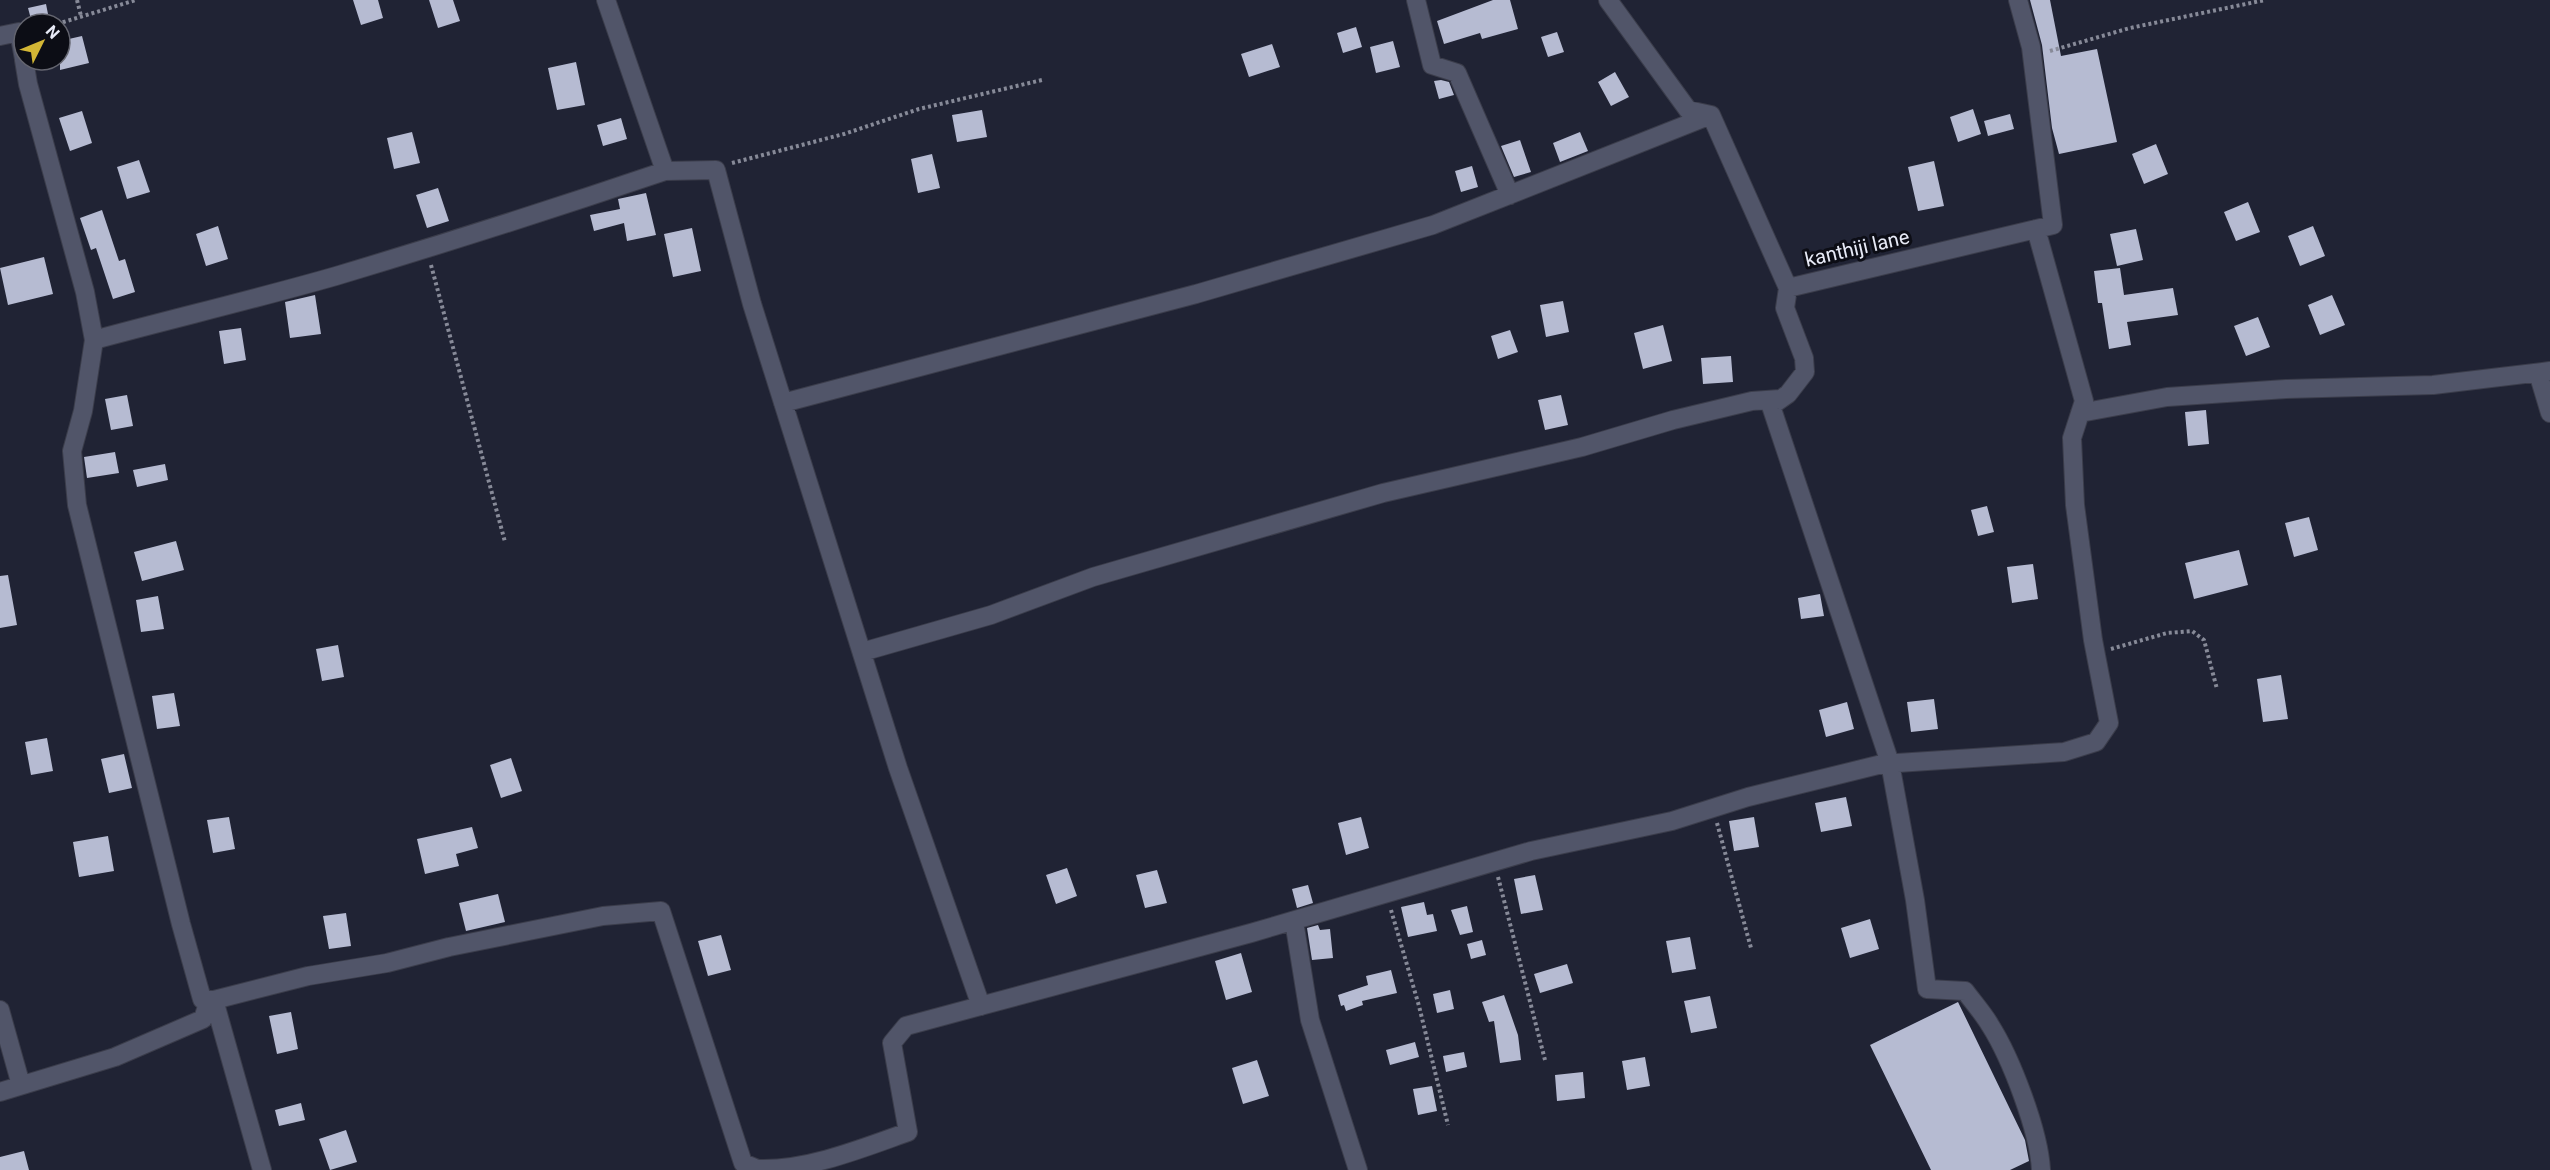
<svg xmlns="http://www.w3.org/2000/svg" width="2550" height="1170" viewBox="0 0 2550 1170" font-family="Roboto,sans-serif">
  <rect width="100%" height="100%" fill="#202334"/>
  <path fill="#b6bbd2" d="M353 0H378L383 18 361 25Z
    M429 0H453L460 21 438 28Z
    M1493 0H1510L1518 29 1482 39 1480 33 1444 44 1437 21Z
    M2030 0H2050L2061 56 2097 49 2117 142 2059 154 2052 128 2042 45Z
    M46 4 49 19 32 23 28 8Z
    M1356 27 1362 47 1343 53 1337 33Z
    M1557 32 1564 52 1548 57 1541 37Z
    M82 36 89 63 60 70V41Z
    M1393 41 1400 67 1376 73 1370 47Z
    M1272 44 1280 67 1249 77 1241 54Z
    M576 62 585 105 557 110 548 68Z
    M1615 72 1629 97 1611 106 1598 82Z
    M1441 80 1449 82 1454 95 1439 99 1434 81Z
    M1973 109 1981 134 1958 142 1950 117Z
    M982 110 987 137 957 142 952 115Z
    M82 111 92 143 70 151 59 118Z
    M2010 114 2014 129 1988 136 1984 121Z
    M621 118 627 139 603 146 597 125Z
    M412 132 420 163 394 169 387 138Z
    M1580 132 1588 151 1560 162 1553 143Z
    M1520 140 1531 172 1514 177 1501 146Z
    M2156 144 2168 174 2144 184 2132 154Z
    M932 154 940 188 918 193 911 159Z
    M139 160 150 192 127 199 117 167Z
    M1934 161 1944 206 1918 211 1908 167Z
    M1472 166 1478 187 1461 192 1455 171Z
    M438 188 449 221 427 228 416 195Z
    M646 193 656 235 627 241 624 223 594 231 590 215 620 209 618 199Z
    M2248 202 2260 232 2236 241 2224 212Z
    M102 210 119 261 125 259 135 292 113 299 96 248 91 250 80 218Z
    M218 226 228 259 206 266 196 234Z
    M2313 226 2325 256 2300 266 2288 236Z
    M692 228 701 271 673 277 664 234Z
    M2136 229 2143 260 2117 266 2110 234Z
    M44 257 53 294 8 305 0 268Z
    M2120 268 2124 295 2173 288 2178 315 2127 322 2131 345 2109 349 2102 303H2098L2094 271Z
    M315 295 321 334 290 338 285 302Z
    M2332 295 2345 325 2320 335 2308 305Z
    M1563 301 1569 332 1546 337 1540 305Z
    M2258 317 2270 347 2246 356 2234 326Z
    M1663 325 1672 361 1643 369 1634 333Z
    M241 328 246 360 224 364 219 331Z
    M1510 330 1518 352 1498 359 1491 336Z
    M1731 356 1733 382 1703 384 1701 358Z
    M127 395 133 426 111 430 105 399Z
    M1561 395 1568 425 1545 430 1538 400Z
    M2206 410 2209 444 2188 446 2185 412Z
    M115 452 119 473 87 478 84 457Z
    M165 464 168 480 137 487 133 470Z
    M1987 506 1994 532 1978 536 1971 510Z
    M2309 517 2318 550 2294 557 2285 523Z
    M176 541 184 570 142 581 134 552Z
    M2239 550 2248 585 2194 599 2185 563Z
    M2033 564 2038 599 2012 603 2007 567Z
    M8 575 17 625 0 628V576Z
    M1820 594 1824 616 1801 619 1798 598Z
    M158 596 164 629 141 632 136 600Z
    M338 645 344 677 322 681 316 649Z
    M2281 675 2288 719 2263 722 2257 679Z
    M174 693 180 726 157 729 152 696Z
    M1934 699 1938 729 1911 732 1907 702Z
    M1847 702 1854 729 1826 737 1819 710Z
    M47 738 53 771 31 775 25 742Z
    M124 754 132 788 109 793 101 759Z
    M511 758 522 791 501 798 490 765Z
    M1846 797 1852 826 1821 832 1815 803Z
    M229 817 235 849 213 853 207 820Z
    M1361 817 1369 848 1346 855 1338 823Z
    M1754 817 1759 847 1734 851 1729 821Z
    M472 827 478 848 456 854 459 866 425 874 417 839Z
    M108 836 114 871 79 877 73 842Z
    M1067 868 1077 896 1056 904 1046 875Z
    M1157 870 1167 903 1145 908 1136 875Z
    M1535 875 1543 910 1521 914 1514 879Z
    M1308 885 1313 903 1297 908 1292 889Z
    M498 894 505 922 466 931 459 903Z
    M1424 902 1427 915 1433 914 1437 931 1408 937 1401 907Z
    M1467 906 1473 932 1460 935 1451 910Z
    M346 913 351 946 329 949 323 916Z
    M1870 919 1879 949 1850 958 1841 928Z
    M1318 925 1320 930 1330 929 1333 958 1312 960 1307 928Z
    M721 935 731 970 708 976 698 941Z
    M1690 937 1696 969 1672 973 1666 941Z
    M1482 940 1486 955 1471 959 1467 944Z
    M1241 953 1252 992 1226 1000 1215 961Z
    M1567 964 1573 983 1540 993 1534 974Z
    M1391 970 1397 993 1362 1001 1363 1005 1346 1011 1344 1005 1341 1006 1338 995 1368 985 1366 976Z
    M1450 990 1454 1009 1437 1013 1433 994Z
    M1504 995 1518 1035 1521 1060 1500 1063 1494 1021 1489 1022 1482 1002Z
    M1710 996 1717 1028 1691 1033 1684 1001Z
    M1958 1002 2025 1140 2029 1161 2010 1170H1931L1870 1045Z
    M291 1012 298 1049 277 1054 269 1016Z
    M1415 1042 1419 1057 1390 1065 1386 1050Z
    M1464 1052 1467 1067 1446 1072 1443 1056Z
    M1645 1057 1650 1086 1627 1090 1622 1061Z
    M1257 1060 1269 1096 1243 1104 1232 1068Z
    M1583 1072 1585 1098 1557 1101 1555 1075Z
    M1432 1086 1437 1111 1418 1115 1413 1089Z
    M301 1103 305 1120 279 1126 275 1110Z
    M346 1130 357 1162 330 1170 319 1139Z
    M24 1151 29 1170H0V1157Z"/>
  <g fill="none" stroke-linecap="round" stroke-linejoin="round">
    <defs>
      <path id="street" d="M606 0 665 171 716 170 752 304 898 768 981 1006
        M1416 0 1432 65 1457 73 1510 195
        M1608 0 1688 110 1711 115 1788 288 2053 225 2031 47 2018 0
        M0 36 19 32 24 59
        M24 60 28 84 85 292 94 340 83 411 72 451 77 505 181 924 202 999 214 1000 308 976 387 963 449 947 603 916 661 911 743 1163C749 1165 755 1169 760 1169 809 1170 863 1148 908 1132L892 1043 906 1026 1251 933 1531 851 1672 821 1748 797 1882 764 2064 752 2096 742 2109 723 2093 640 2075 505 2072 438 2084 401 2036 229
        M1788 288 1785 308 1804 358 1805 372 1788 394 1771 406 1890 763 1915 900 1927 989 1965 991C1973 1002 1983 1013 1990 1025 2011 1058 2039 1131 2041 1170
        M94 340C175 318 256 299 336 276 446 243 556 208 665 171
        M2538 373 2550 413
        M783 403 1196 294 1433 225 1711 115
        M2080 413 2167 397 2286 389 2433 385 2550 371
        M862 652 991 615 1093 577 1383 493 1582 447 1673 420 1752 401 1780 399
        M1294 921 1310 1020 1358 1170
        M214 1000 262 1170
        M0 1010 21 1085
        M0 1092 115 1057 203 1019 209 1000"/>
    </defs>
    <use href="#street" stroke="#3b3d4b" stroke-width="20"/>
    <path stroke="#878a98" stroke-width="4" stroke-dasharray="3 3" stroke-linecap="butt" d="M77 0 81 16
      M57 24 136 0
      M2050 51 2130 28 2265 0
      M732 163 844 134 919 109 1042 80
      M431 265 505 542
      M2111 649 2167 633 2192 631 2204 640 2217 689
      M1717 823 1751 948
      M1498 877 1545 1060
      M1391 910 1419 1006 1448 1125"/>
    <use href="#street" stroke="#515569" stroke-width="18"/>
  </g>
  <g text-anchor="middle" stroke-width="6" stroke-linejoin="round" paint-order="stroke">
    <g font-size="20" fill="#e7eaf6" stroke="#0c0d15">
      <text transform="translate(1857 248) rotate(-13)" y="7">kanthiji lane</text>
    </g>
  </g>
  <g transform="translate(42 42) rotate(47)"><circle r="28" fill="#0c0d15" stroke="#64656f" stroke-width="1.5"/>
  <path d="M0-4.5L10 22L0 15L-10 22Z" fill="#d3b635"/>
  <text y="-9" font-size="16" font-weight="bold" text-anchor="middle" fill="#e7eaf6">N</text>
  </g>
</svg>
